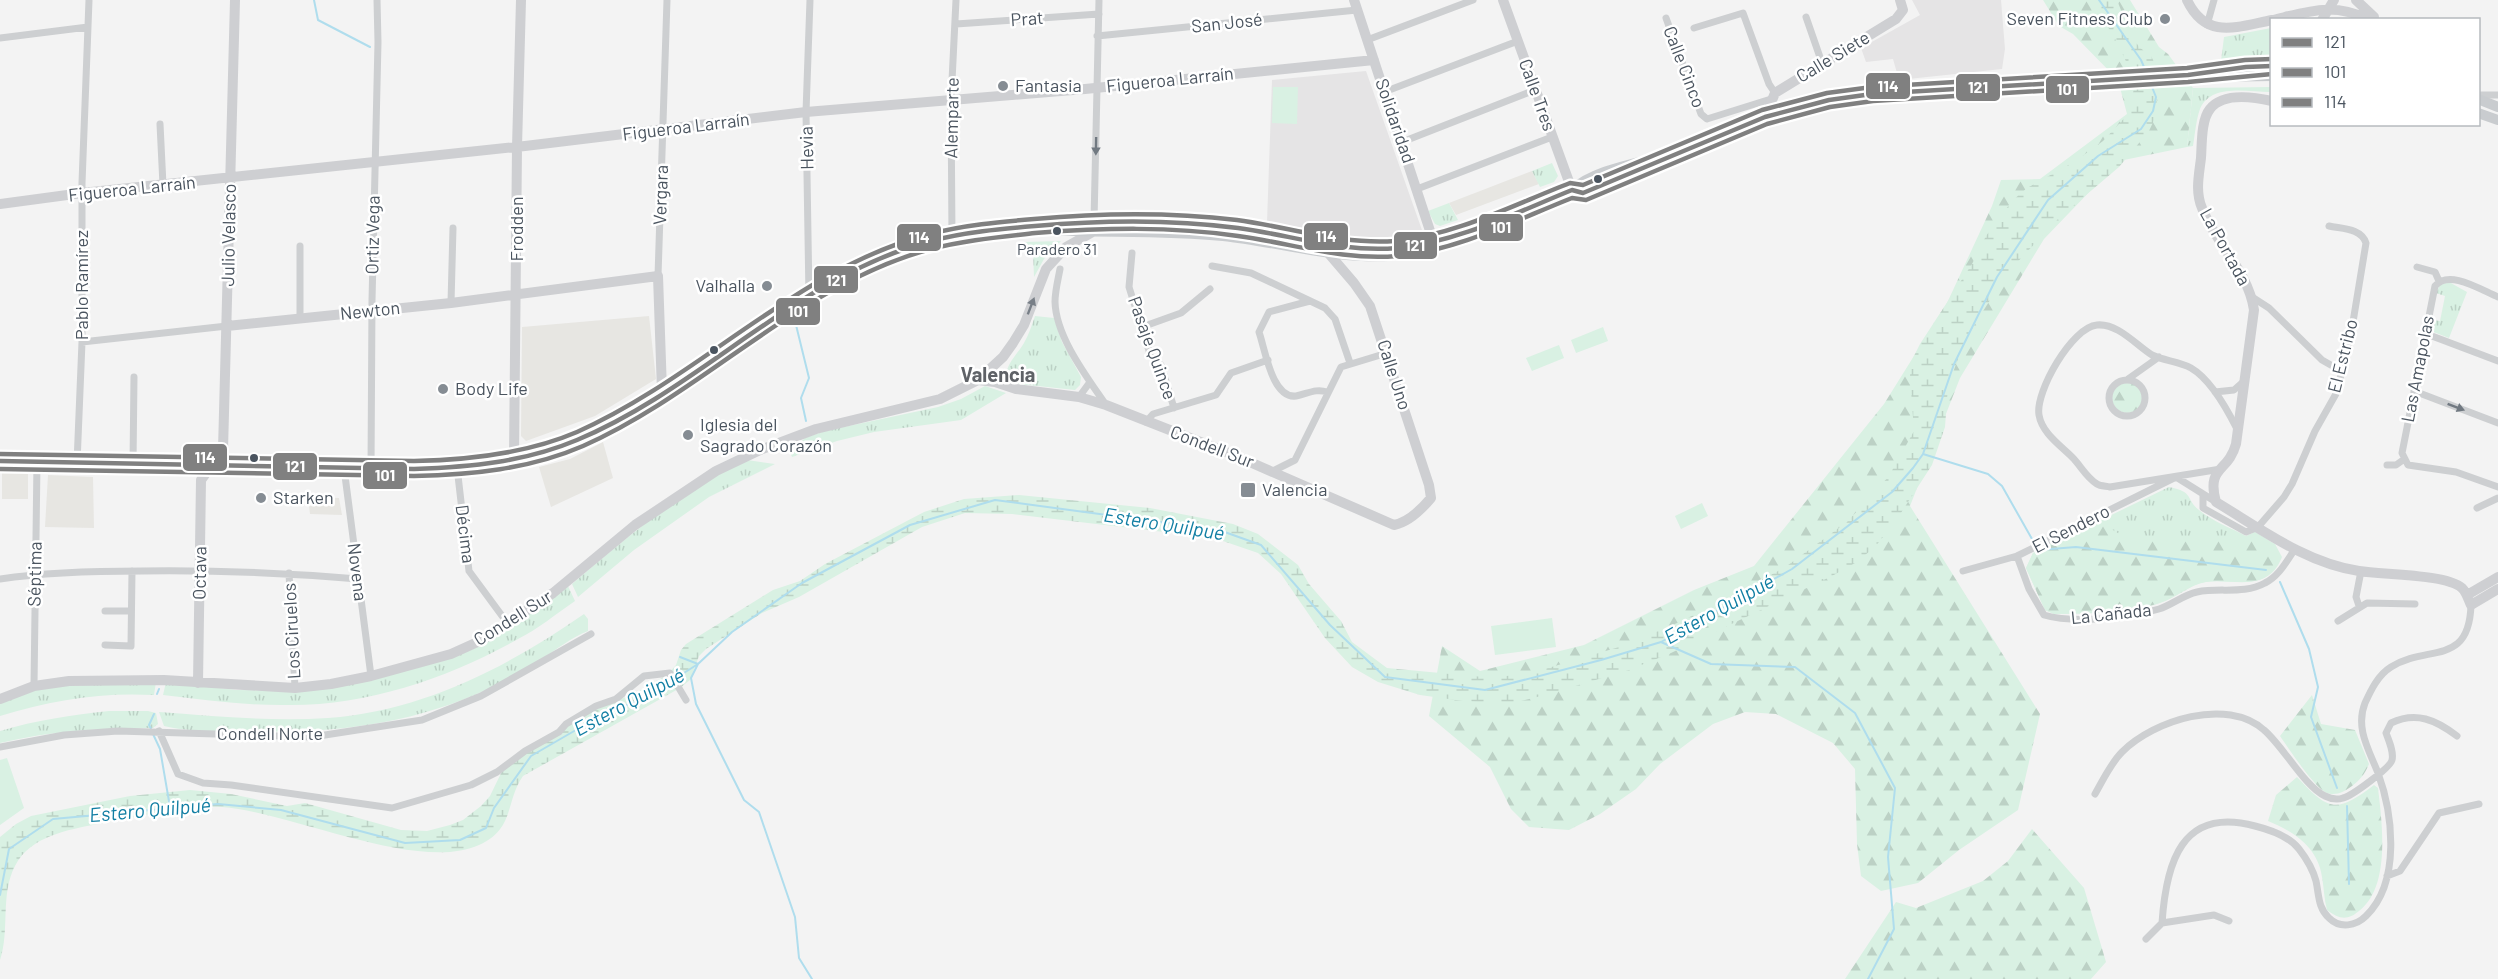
<svg xmlns="http://www.w3.org/2000/svg" width="2498" height="979" viewBox="0 0 2498 979" font-family="Barlow,sans-serif">
  <defs>
    <pattern id="grass-tufts" width="24" height="20" patternUnits="userSpaceOnUse" patternTransform="scale(1.5)"><rect width="24" height="20" fill="#d9f1e3"/><path d="M3 7l-1-3M5 7V3M7 7l1-3M15 17l-1-3M17 17v-4M19 17l1-3" fill="none" stroke="#bcd1c5"/></pattern>
    <pattern id="forest-firs" width="22" height="20" patternUnits="userSpaceOnUse" patternTransform="scale(1.5)"><rect width="22" height="20" fill="#d9f1e3"/><path d="M5 1l3.5 6h-7zM16 11l3.5 6h-7z" fill="#bcd1c5"/></pattern>
    <pattern id="wetland-marsh" width="20" height="14" patternUnits="userSpaceOnUse" patternTransform="scale(1.5)"><rect width="20" height="14" fill="#d9f1e3"/><path d="M1 5h8M5 5V1M11 12h8M15 12V8" fill="none" stroke="#bcd1c5"/></pattern>
  </defs>
  <rect width="100%" height="100%" fill="#f3f3f3"/>
  <path fill="#e7e6e2" d="M1532 171 1539 184 1456 215 1449 203Z
    M649 316 656 379 595 416 526 441 521 436 522 327Z
    M603 442 613 478 551 507 539 467 570 459Z
    M24 471 28 474V499H2V472Z
    M48 475 93 477 94 528 45 527Z
    M308 497 339 498 342 515 310 514Z"/>
  <path fill="#e5e4e5" d="M1912 0H2001L2005 49 2002 69 1899 80 1893 59 1866 62 1861 48 1920 15Z
    M1366 71 1423 233 1384 239 1329 237 1298 227 1267 222 1272 80Z"/>
  <path fill="url(#grass-tufts)" d="M2271 28V60L2221 61 2224 37Z
    M2271 87 2270 92C2248 92 2211 83 2200 109 2196 120 2195 134 2193 146L2187 147 2193 88Z
    M1552 163 1558 176 1554 182 1540 187 1532 171Z
    M1449 203 1458 220 1440 226 1435 224 1428 211Z
    M1061 241 1044 259 1034 277 1033 252 1024 242Z
    M2449 282 2467 292 2449 338 2431 331 2433 320 2440 321 2445 296 2436 293 2440 285Z
    M1035 316 1054 318 1062 342 1081 377 1080 385 1075 390 1019 384 1007 381C1003 366 1017 355 1024 343 1029 334 1032 325 1035 316Z
    M985 386 1006 393 961 420 874 432 837 441 792 457 790 452 805 438 825 431 938 407 961 399Z
    M747 460 775 464 709 497 634 550 578 597 572 584C626 538 682 490 747 460Z
    M2169 487C2195 492 2185 499 2199 510 2212 521 2231 528 2246 536L2255 532C2268 543 2289 550 2275 568 2259 591 2228 578 2206 582 2189 585 2176 598 2160 603 2127 614 2089 613 2054 614L2045 610 2026 568 2033 553Z
    M568 586 575 601C556 614 538 629 518 639 450 677 370 705 291 705 248 706 206 700 163 695L166 682 237 690 301 691 471 650 497 637Z
    M584 614 588 619V631C570 638 558 649 541 659 525 669 507 680 490 688 409 726 329 734 241 731 215 731 189 732 164 726L159 712C215 716 272 722 328 718 423 711 508 667 584 614Z
    M156 682 154 695C101 692 51 700 0 716V703L29 691 61 686Z
    M109 711H148L156 713 158 724 153 728C101 728 50 731 0 743V731C36 720 72 715 109 711Z"/>
  <path fill="url(#forest-firs)" d="M2043 0H2130L2159 47 2168 54 2193 88 2187 147 2119 161 2044 239 1960 378 1910 506 2040 714 2018 810 1959 850 1918 883 1881 891 1861 876 1857 844 1855 769 1833 743 1776 714 1745 712 1713 724 1660 764 1636 789 1600 814 1569 830 1529 827 1511 809 1490 767 1429 716 1442 646 1480 671 1584 645 1694 590 1754 566 1884 404 1947 303 1992 206 2001 180 2040 179 2127 114 2118 80 2073 34 2059 26Z
    M2112 398a15 15 0 1 1 30 0a15 15 0 1 1-30 0Z
    M2099 521 2127 539 2246 537 2255 532 2275 544 2282 557C2267 595 2232 577 2205 582 2188 585 2176 598 2159 603 2126 614 2089 613 2054 614L2045 610 2026 568 2033 553Z
    M2312 695 2321 724 2355 730 2369 764C2365 774 2360 780 2352 786 2344 792 2334 797 2325 792 2312 784 2289 749 2280 736Z
    M2297 777C2329 811 2336 814 2374 785L2378 788C2382 822 2391 887 2359 911 2347 921 2339 919 2327 910 2324 899 2324 888 2322 877 2318 847 2293 831 2268 821L2276 795Z
    M2032 829 2084 888 2106 962 2091 979H1845L1896 902 1916 908 1983 881 2008 861Z"/>
  <path fill="url(#wetland-marsh)" d="M2092 0H2117L2130 33 2139 47 2151 56 2158 70 2156 116 2149 131 2119 167 2059 218 2007 273 1965 340 1948 386 1945 427 1932 465 1897 519 1875 547 1855 563 1832 576 1671 653 1629 670 1545 695 1509 704 1463 701 1420 695 1378 682 1352 667 1325 638 1281 574 1258 553 1223 541 1181 534 1012 514 965 513 922 527 799 597 762 613 706 649 699 656 690 680 680 688 523 776C505 802 515 829 479 845 418 873 291 812 222 807 181 805 138 817 97 824 68 830 30 836 15 866 0 894 10 931 0 960V837L16 824 31 816 130 796 190 790 231 794 287 806 305 803 401 830 427 831 450 825 463 820 481 806 490 796 504 767 569 721 635 693 667 675 676 665 681 650 686 644 773 590 800 581 825 564 924 512 964 499 1019 495 1150 508 1233 524 1258 534 1298 565 1309 584 1341 621 1352 642 1387 668 1494 678 1538 671 1619 647 1682 621 1784 568 1847 522 1872 495 1889 476 1914 431 1910 376 1912 360 1920 344 1972 264 1986 236 2012 201 2027 188 2074 162 2103 141 2130 112 2135 81 2118 44Z"/>
  <path fill="#d9f1e3" d="M1273 87H1298L1297 124 1272 123Z
    M1603 327 1608 341 1576 353 1571 340Z
    M1559 345 1564 358 1532 371 1526 358Z
    M1702 503 1708 516 1681 529 1675 516Z
    M1552 618 1556 647 1495 655 1491 626Z
    M7 758 24 808 0 825V760Z"/>
  <g fill="none" stroke-linecap="round" stroke-linejoin="round">
    <path stroke="#afdded" stroke-width="2" d="M314 0 318 20 370 47
      M2099 0 2141 60 2147 74
      M796 325 809 378 801 398 806 421
      M1923 454 1988 474 2002 486 2032 539
      M2038 550 2076 547 2266 570
      M2280 582 2309 649 2318 687 2311 717 2337 788
      M1661 642 1711 664 1795 667 1855 713 1895 788 1888 857 1894 929 1868 979
      M680 657 698 664 691 678 696 704 744 800 759 812 795 917 799 958 812 979
      M676 678 698 664 732 632 802 583 910 525 995 500 1219 530 1261 545 1330 625 1385 677 1485 690 1601 660 1661 642 1792 569 1892 492 1913 468 1923 454 1954 364 1997 277 2048 200 2098 156 2141 129 2153 111 2156 97 2150 82
      M157 694 159 689
      M151 729 149 725 154 714
      M153 734 160 749 170 807
      M2347 806 2349 884
      M0 895 9 849 53 819 218 804 281 810 405 843 460 840 486 828 494 808 531 756 607 712 641 700 671 681"/>
    <path stroke="#cdcfd1" stroke-width="7" d="M1806 17 1822 63
      M1666 18 1701 114 1707 119 1771 99
      M956 24 1099 14
      M2207 25 2214 0
      M1694 28 1743 13 1769 84 1775 93
      M1097 36 1357 10
      M0 38 88 27
      M1367 40 1473 0
      M1384 92 1518 41
      M2478 95H2498
      M160 124 163 185
      M1402 142 1535 90
      M1417 189 1552 137
      M1096 223 1094 221 1099 0
      M952 237 951 101 956 0
      M1132 253 1129 287 1151 357 1161 365 1174 408
      M1212 266 1251 273 1325 308 1335 319 1350 363
      M2417 267 2435 272 2439 281
      M1060 269C1058 280 1055 291 1055 302 1056 337 1087 377 1106 405
      M658 276 667 0
      M809 297 806 112 810 0
      M2252 297 2269 308 2322 360 2343 372
      M2498 297C2481 290 2449 269 2435 286L2402 453 2408 465 2456 472 2498 487
      M1310 301 1269 312 1259 332C1265 349 1272 399 1296 396 1307 394 1316 388 1327 392
      M451 303 453 228
      M300 318V246
      M1142 327 1181 313 1210 289
      M2424 333 2498 361
      M82 342 227 326
      M2128 379 2159 357
      M2109 398a18 18 0 1 1 36 0a18 18 0 1 1-36 0Z
      M2414 391 2498 423
      M2215 392 2234 390 2243 382
      M1079 397 1090 382
      M1146 422 1153 414 1216 395 1231 373 1268 360
      M77 463 82 342V183L89 0
      M133 464 134 377
      M2387 465H2396L2403 460
      M457 467 469 571 508 624
      M344 468 371 676
      M371 469 372 301 378 42 377 0
      M2221 469 2110 487C2105 486 2100 486 2097 484 2086 477 2081 466 2072 457 2060 445 2042 433 2039 415 2035 392 2072 327 2097 325 2118 323 2136 345 2152 355 2164 361 2179 361 2191 368 2210 379 2227 409 2237 429
      M1273 471 1295 460 1341 367 1387 353
      M2203 494V508L2246 532 2258 527 2284 497 2292 484 2315 431 2337 392 2352 328 2366 243C2361 228 2342 229 2329 226
      M2477 508 2498 498
      M2017 556 2029 589 2044 615C2074 624 2129 618 2159 609 2172 605 2183 595 2197 592 2220 587 2243 595 2265 583 2279 576 2286 562 2295 549
      M1963 571 2017 556 2176 477 2216 502
      M289 573 295 688
      M0 579C48 572 94 571 142 571 214 570 286 573 358 579
      M2359 606 2356 597 2361 571
      M105 611H131
      M2338 621 2367 603 2415 604
      M105 645 131 646 132 571
      M34 686 37 462
      M159 731 178 774 203 783 231 785 392 808 471 785 497 772 525 751 559 732 566 724 596 706 616 699 644 676 670 673 686 700
      M0 747 64 735 118 731 312 737 422 720 481 696 591 634
      M2095 794C2103 780 2111 763 2122 752 2154 720 2227 697 2264 730 2283 746 2305 787 2325 796 2331 799 2337 800 2343 798 2352 796 2391 767 2392 760 2394 752 2389 741 2386 733L2391 723C2416 711 2436 720 2457 736
      M2387 876 2400 871 2439 813 2479 804
      M2162 923 2214 915 2229 921
      M2146 939 2162 923C2166 864 2181 806 2255 826 2271 830 2289 836 2299 849 2306 858 2313 870 2316 881 2319 895 2318 908 2329 918 2340 929 2356 926 2366 916 2401 882 2393 814 2378 773 2369 750 2355 728 2365 703 2371 690 2378 675 2391 667 2428 644 2469 667 2471 605"/>
    <path stroke="#cecfd2" stroke-width="10" d="M1354 0 1434 243
      M1503 0 1572 190
      M2187 0C2206 40 2236 27 2272 20
      M2356 0 2374 17
      M2273 20C2310 11 2333 2 2370 20
      M2322 20 2334 0
      M2272 101C2254 97 2223 92 2210 109 2201 120 2202 144 2201 158 2199 175 2195 192 2202 208 2216 245 2248 270 2254 310L2236 444C2228 473 2206 466 2216 502 2261 529 2306 563 2359 571 2383 575 2446 574 2462 588 2467 593 2468 599 2471 605L2498 589
      M1765 117 1775 93 1896 19 1903 10 1900 0
      M0 204 82 193 525 146 806 112 1085 89 1374 60
      M227 326 451 303 658 276 662 391
      M978 380 995 382 1016 389 1079 397 1106 405 1236 456 1394 525C1409 522 1421 510 1431 498L1429 485 1370 306 1354 283 1324 248
      M514 458 517 147 521 0
      M2467 595 2498 577
      M198 683 201 480 223 450 235 0
      M0 699 34 686 69 681 164 680 295 688 331 684 371 676 451 654 482 640 553 593 635 525 716 471 760 450 816 429 940 399 978 380 1003 357 1013 343 1024 325 1046 269 1066 247 1091 233"/>
    <path stroke="#c9cccf" stroke-width="10" d="M2209 77 2272 76
      M2478 99 2498 107
      M2478 113 2498 120
      M1572 190 1583 193 1591 190 1772 114 1829 100 1872 94 2188 75 2246 67 2272 66
      M1045 230C1104 233 1163 230 1223 236 1279 242 1333 259 1390 256
      M1428 246 1572 190C1592 171 1633 164 1659 157
      M0 461 414 469C478 468 541 457 600 430 659 394 717 355 776 318 812 295 847 271 887 256 968 225 1082 217 1169 221 1240 225 1309 248 1380 249 1398 249 1416 246 1434 243"/>
    <defs>
      <path id="bus-1" d="M0 461 414 469C470 467 525 462 577 440 702 388 797 276 931 241 965 232 1000 229 1035 226 1102 220 1171 219 1238 228 1291 235 1343 253 1397 248 1458 242 1515 213 1572 190L1583 193 1765 117 1829 100 1872 94 2188 75 2246 67 2272 66"/>
      <path id="bus-2" d="M0 469 414 476C471 475 530 469 583 446 705 392 800 284 931 249 965 240 1000 237 1035 233 1102 228 1171 226 1238 236 1291 243 1343 261 1397 256 1459 250 1516 220 1572 198L1586 200 1767 124 1830 107 1873 101 2188 82 2272 74"/>
      <path id="bus-3" d="M0 454 414 461C469 460 526 454 577 432 701 377 797 268 930 234 964 225 999 222 1034 219 1101 213 1169 212 1237 220 1289 227 1341 245 1395 241 1456 235 1513 205 1570 183L1583 185 1762 110 1827 93 1872 87 2187 68 2245 60 2272 59"/>
    </defs>
    <use href="#bus-1" stroke="#fff" stroke-width="9"/>
    <use href="#bus-2" stroke="#fff" stroke-width="9"/>
    <use href="#bus-3" stroke="#fff" stroke-width="9"/>
    <use href="#bus-1" stroke="#808080" stroke-width="4.5"/>
    <use href="#bus-2" stroke="#808080" stroke-width="4.5"/>
    <use href="#bus-3" stroke="#808080" stroke-width="4.5"/>
  </g>
  <defs><path id="oneway-solid" d="M-6-.8H1V-3.2L6.5 0L1 3.2V.8H-6Z" transform="scale(1.5)"/></defs>
  <g fill="#717981">
    <use href="#oneway-solid" transform="translate(1096 146) rotate(91)"/>
    <use href="#oneway-solid" transform="translate(2456 407) rotate(21)"/>
  </g>
  <use fill="#787f87" href="#oneway-solid" transform="translate(1031 306) rotate(-69)"/>
  <g fill="#858c93" stroke="#fff" stroke-width="2">
    <circle cx="2165" cy="19" r="6"/>
    <circle cx="1003" cy="86" r="6"/>
    <circle cx="767" cy="286" r="6"/>
    <circle cx="443" cy="389" r="6"/>
    <circle cx="688" cy="435" r="6"/>
    <rect x="1240" y="482" width="16" height="16" rx="3"/>
    <circle cx="261" cy="498" r="6"/>
  </g>
  <g fill="#4a545f" stroke="#fff" stroke-width="2">
    <circle cx="1598" cy="179" r="5"/>
    <circle cx="1057" cy="231" r="5"/>
    <circle cx="714" cy="350" r="5"/>
    <circle cx="254" cy="458" r="5"/>
  </g>
  <g text-anchor="middle" stroke-width="5" stroke-linejoin="round" paint-order="stroke">
    <g font-size="16" fill="#4a545f" stroke="#fff">
      <text x="1057" y="255">Paradero 31</text>
    </g>
    <g font-size="18" fill="#4a545f" stroke="#fff">
      <text transform="translate(1027 19) rotate(-4)" y="6">Prat</text>
      <text transform="translate(1227 23) rotate(-6)" y="6">San José</text>
      <text transform="translate(1833 57) rotate(-31)" y="6">Calle Siete</text>
      <text transform="translate(1684 67) rotate(69)" y="6">Calle Cinco</text>
      <text transform="translate(1170 80) rotate(-6)" y="6">Figueroa Larraín</text>
      <text transform="translate(1537 95) rotate(70)" y="6">Calle Tres</text>
      <text transform="translate(952 118) rotate(-89)" y="6">Alemparte</text>
      <text transform="translate(1395 121) rotate(71)" y="6">Solidaridad</text>
      <text transform="translate(686 127) rotate(-7)" y="6">Figueroa Larraín</text>
      <text transform="translate(807 148) rotate(-91)" y="6">Hevia</text>
      <text transform="translate(132 189) rotate(-6)" y="6">Figueroa Larraín</text>
      <text transform="translate(661 195) rotate(-88)" y="6">Vergara</text>
      <text transform="translate(517 229) rotate(-90)" y="6">Frodden</text>
      <text transform="translate(229 235) rotate(-89)" y="6">Julio Velasco</text>
      <text transform="translate(373 235) rotate(-89)" y="6">Ortiz Vega</text>
      <text transform="translate(2225 247) rotate(61)" y="6">La Portada</text>
      <text transform="translate(82 285) rotate(-90)" y="6">Pablo Ramírez</text>
      <text transform="translate(370 311) rotate(-6)" y="6">Newton</text>
      <text transform="translate(1152 348) rotate(70)" y="6">Pasaje Quince</text>
      <text transform="translate(2343 356) rotate(-76)" y="6">El Estribo</text>
      <text transform="translate(2418 369) rotate(-79)" y="6">Las Amapolas</text>
      <text transform="translate(1394 375) rotate(72)" y="6">Calle Uno</text>
      <text transform="translate(1212 447) rotate(21)" y="6">Condell Sur</text>
      <text transform="translate(2071 529) rotate(-27)" y="6">El Sendero</text>
      <text transform="translate(465 534) rotate(83)" y="6">Décima</text>
      <text transform="translate(357 572) rotate(83)" y="6">Novena</text>
      <text transform="translate(200 573) rotate(-89)" y="6">Octava</text>
      <text transform="translate(35 574) rotate(-89)" y="6">Séptima</text>
      <text transform="translate(2111 614) rotate(-6)" y="6">La Cañada</text>
      <text transform="translate(513 618) rotate(-32)" y="6">Condell Sur</text>
      <text transform="translate(292 631) rotate(-93)" y="6">Los Ciruelos</text>
      <text x="270" y="740">Condell Norte</text>
    </g>
    <g font-size="18" fill="#4a545f" stroke="#fff" text-anchor="start">
      <text x="2153" y="25" text-anchor="end">Seven Fitness Club</text>
      <text x="1015" y="92">Fantasia</text>
      <text x="755" y="292" text-anchor="end">Valhalla</text>
      <text x="455" y="395">Body Life</text>
      <text x="700" y="431">Iglesia del<tspan x="700" dy="21">Sagrado Corazón</tspan></text>
      <text x="1262" y="496">Valencia</text>
      <text x="273" y="504">Starken</text>
    </g>
    <g font-size="20" font-weight="bold" fill="#5f6267" stroke="#fff">
      <text x="998" y="382">Valencia</text>
    </g>
    <g font-size="20" font-style="italic" fill="#117ea3" stroke="#fff">
      <text transform="translate(1164 524) rotate(9)" y="7">Estero Quilpué</text>
      <text transform="translate(1719 609) rotate(-29)" y="7">Estero Quilpué</text>
      <text transform="translate(629 702) rotate(-28)" y="7">Estero Quilpué</text>
      <text transform="translate(150 810) rotate(-5)" y="7">Estero Quilpué</text>
    </g>
  </g>
  <g stroke="#fff" stroke-width="2">
    <rect x="1865" y="72" width="46" height="28" rx="6" fill="#808080"/>
    <rect x="1955" y="73" width="46" height="29" rx="6" fill="#808080"/>
    <rect x="2045" y="75" width="45" height="29" rx="6" fill="#808080"/>
    <rect x="1478" y="213" width="46" height="29" rx="6" fill="#808080"/>
    <rect x="1303" y="222" width="46" height="29" rx="6" fill="#808080"/>
    <rect x="896" y="223" width="46" height="29" rx="6" fill="#808080"/>
    <rect x="1393" y="231" width="45" height="29" rx="6" fill="#808080"/>
    <rect x="813" y="265" width="46" height="29" rx="6" fill="#808080"/>
    <rect x="775" y="297" width="46" height="29" rx="6" fill="#808080"/>
    <rect x="182" y="443" width="46" height="29" rx="6" fill="#808080"/>
    <rect x="272" y="452" width="46" height="29" rx="6" fill="#808080"/>
    <rect x="362" y="461" width="46" height="29" rx="6" fill="#808080"/>
  </g>
  <g font-size="16" text-anchor="middle" font-weight="bold" fill="#fff">
    <text x="1888" y="92">114</text>
    <text x="1978" y="93">121</text>
    <text x="2067" y="95">101</text>
    <text x="1501" y="233">101</text>
    <text x="1326" y="242">114</text>
    <text x="919" y="243">114</text>
    <text x="1415" y="251">121</text>
    <text x="836" y="286">121</text>
    <text x="798" y="317">101</text>
    <text x="205" y="463">114</text>
    <text x="295" y="472">121</text>
    <text x="385" y="481">101</text>
  </g>
  <rect x="2270" y="18" width="210" height="108" fill="#ffffff" stroke="#b7bbbf" stroke-width="1.5"/>
  <rect x="2282" y="38" width="30" height="9" fill="#808080" stroke="#b7bbbf" stroke-width="1.5"/>
  <text x="2324" y="48" font-size="18" fill="#4a545f">121</text>
  <rect x="2282" y="68" width="30" height="9" fill="#808080" stroke="#b7bbbf" stroke-width="1.5"/>
  <text x="2324" y="78" font-size="18" fill="#4a545f">101</text>
  <rect x="2282" y="98" width="30" height="9" fill="#808080" stroke="#b7bbbf" stroke-width="1.5"/>
  <text x="2324" y="108" font-size="18" fill="#4a545f">114</text>
</svg>
